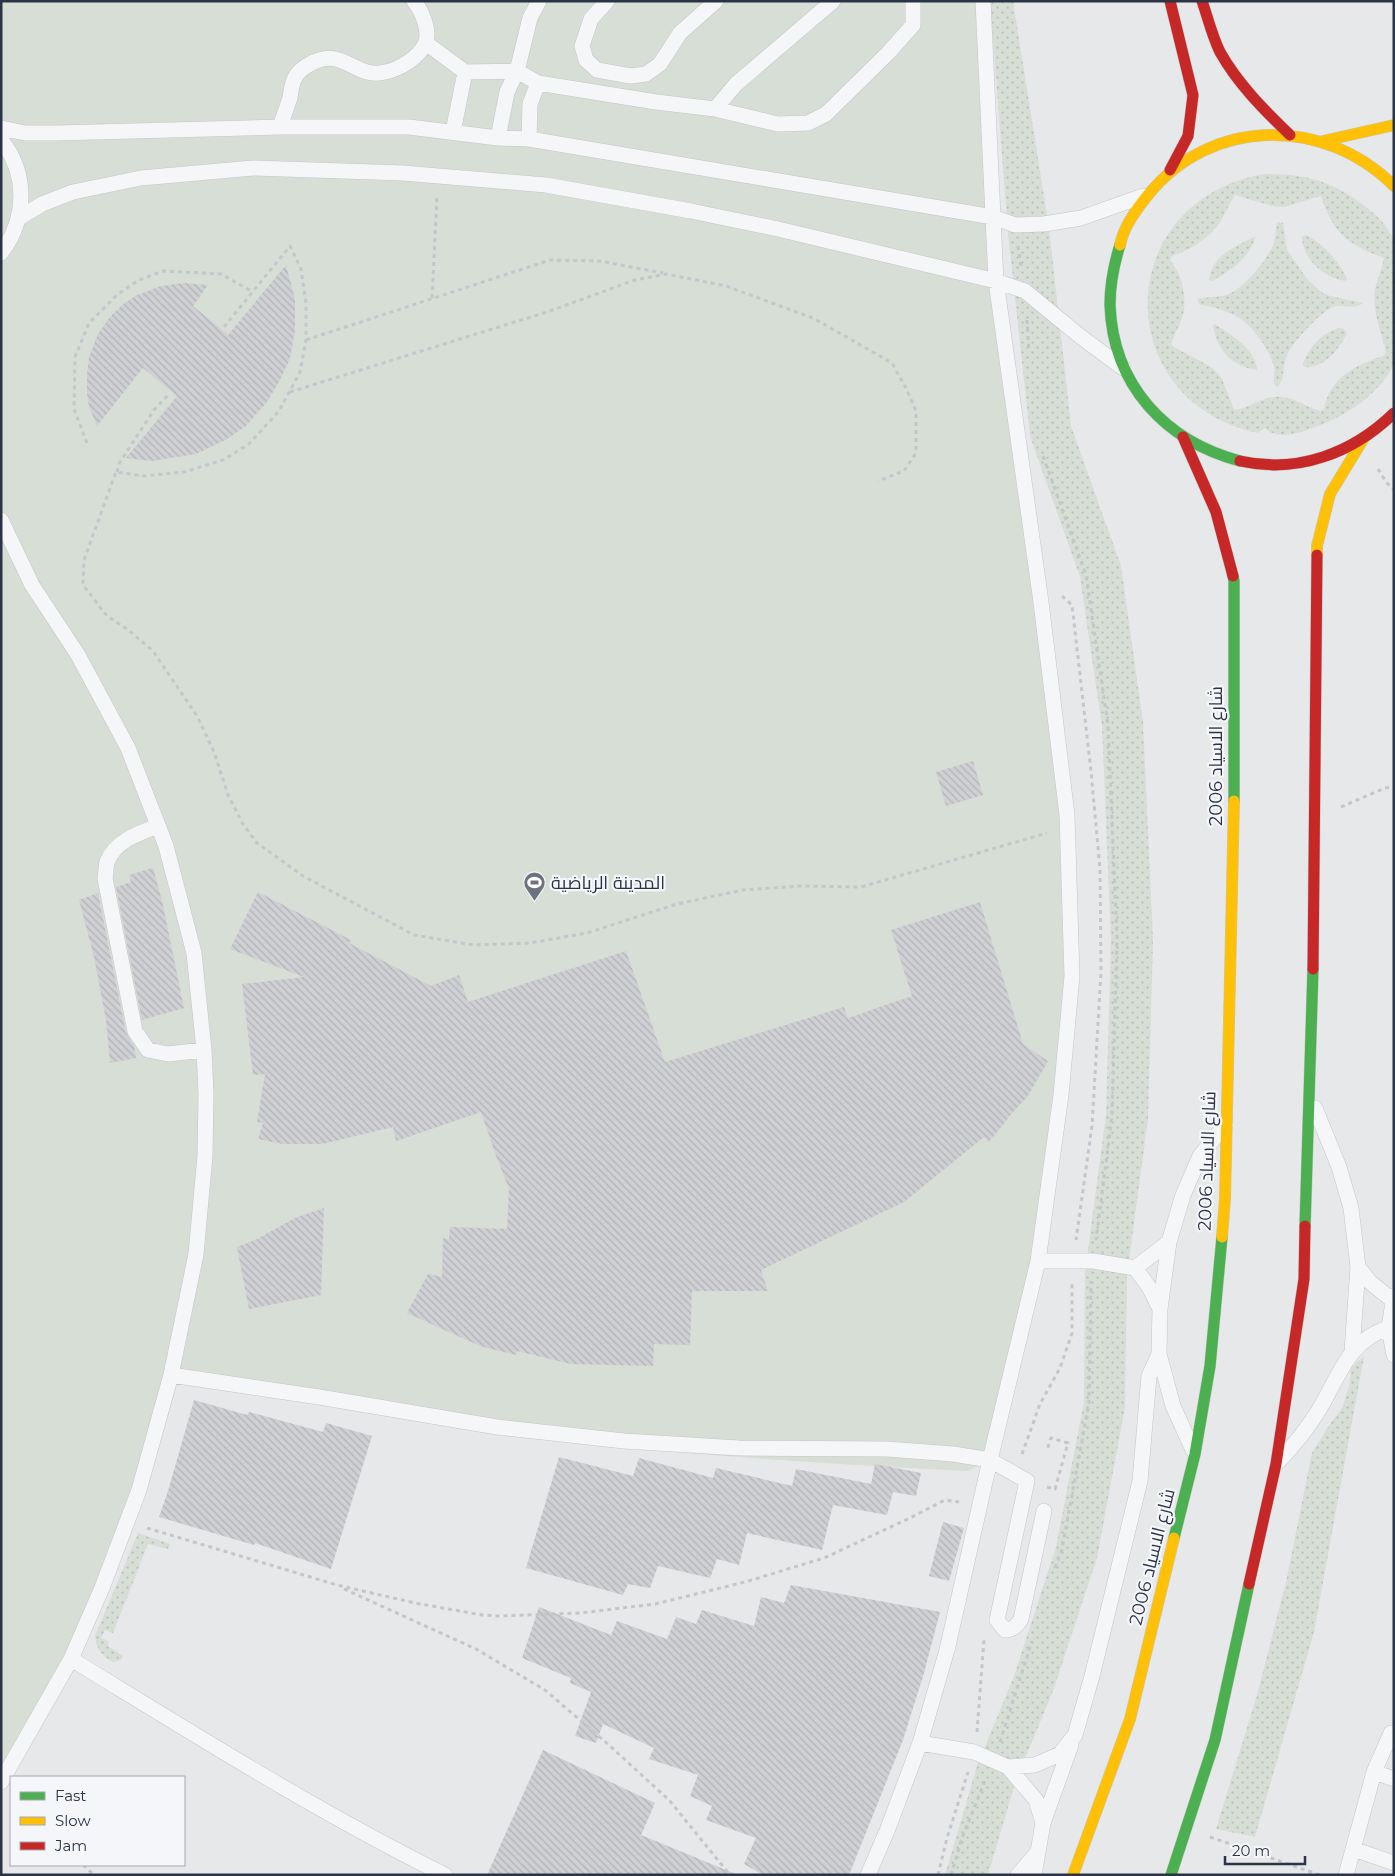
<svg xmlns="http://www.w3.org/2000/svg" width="1395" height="1876" viewBox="0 0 1395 1876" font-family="Montserrat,Cairo,sans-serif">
  <defs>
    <pattern id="grass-dots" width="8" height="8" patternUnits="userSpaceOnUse" patternTransform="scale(1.25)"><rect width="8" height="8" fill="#d6ded6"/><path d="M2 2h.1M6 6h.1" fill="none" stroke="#b8bfb9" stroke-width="1.8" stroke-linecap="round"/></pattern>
    <pattern id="building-back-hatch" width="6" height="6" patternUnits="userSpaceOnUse" patternTransform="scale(1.25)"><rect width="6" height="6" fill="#ced0d3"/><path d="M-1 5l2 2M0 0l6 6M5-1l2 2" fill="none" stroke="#b1b3b6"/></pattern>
  </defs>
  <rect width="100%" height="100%" fill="#e6e8ea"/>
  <path fill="url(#grass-dots)" fill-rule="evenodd" d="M990 1H1013L1049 228 1071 426 1121 566 1143 722 1153 940 1148 1119 1127 1275 1125 1407 1097 1558 1053 1691 1016 1780 988 1875H945L977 1766 1014 1676 1056 1547 1084 1402 1085 1272 1106 1115 1111 940 1102 726 1080 577 1030 436 1008 232Z
    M1264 174C1304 174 1331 180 1363 205 1377 215 1386 224 1394 240V364C1377 399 1337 421 1301 432 1289 435 1274 438 1265 428L1258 433C1109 401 1111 201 1264 174ZM1235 195 1272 206 1284 207 1321 196C1333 234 1349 245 1384 258 1382 269 1377 279 1375 289 1372 311 1381 331 1386 352L1383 356C1356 365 1330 377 1324 409L1320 411C1306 407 1291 395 1275 397 1260 398 1248 409 1234 410L1222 379 1213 368 1174 347 1171 344C1175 333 1182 321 1184 310 1186 293 1181 273 1170 260L1172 256C1190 250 1212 237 1222 219 1226 211 1230 203 1235 195Z
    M1277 222 1283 223 1287 250 1307 279 1321 292 1330 296 1363 303C1354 311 1343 303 1333 307 1321 312 1310 326 1301 335 1295 342 1289 349 1286 358 1282 367 1286 380 1277 387L1274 383C1274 378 1275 373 1274 367 1271 352 1252 325 1238 317 1227 311 1214 307 1201 305L1198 303V299C1208 296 1219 298 1229 294 1245 287 1266 261 1273 245 1276 238 1276 230 1277 222Z
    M1306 235C1322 243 1340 262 1347 279L1345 281C1325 278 1302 259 1302 237Z
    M1256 236C1247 261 1234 267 1213 281L1209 280C1212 255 1236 246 1256 236Z
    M1215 324C1232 336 1255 348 1257 370 1231 366 1218 351 1213 326Z
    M1339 328 1344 329 1347 334C1338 350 1324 369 1304 367L1303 364C1309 348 1321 333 1339 328Z
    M1364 1356 1314 1632 1255 1837 1216 1829 1257 1695 1286 1582 1312 1453 1330 1424 1342 1408 1349 1387 1351 1368Z
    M138 1533 170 1544 168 1549 148 1544 113 1633 105 1630 101 1638 109 1642 108 1646 123 1656 121 1660 113 1662C102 1656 96 1649 95 1636Z"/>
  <path fill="#d6ded6" d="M1 1H983L996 281 1067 815 1072 976 1038 1261 990 1460 968 1471C753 1461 538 1444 326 1406 273 1397 221 1382 168 1369L116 1550 1 1789Z"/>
  <path fill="url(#building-back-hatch)" d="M286 265 295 299V331L290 358 280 380 267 402 246 426 227 439 196 454 151 461 126 458 177 396 143 368 97 426 89 407 87 393V374L89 357 98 334 110 317 122 305 137 295 161 286 184 283 208 285 193 306 228 335Z
    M973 761 983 795 946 806 936 772Z
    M153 868 162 901 184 1008 142 1020 116 887 131 882 129 875Z
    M258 892 351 940 349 943 431 986 459 975 468 1002 626 951 665 1062 844 1007 848 1018 912 996 891 930 980 902 1023 1044 1048 1061 1027 1097 1013 1112 989 1142 984 1137 904 1202 761 1270 768 1291H692L690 1345 654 1344 653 1366 571 1364 517 1351 516 1355 480 1346 407 1313 428 1274 442 1277 443 1238 449 1240 450 1227 507 1229 509 1189 495 1153 481 1112 396 1141 393 1127 322 1144H283L258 1139 263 1123 257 1122 265 1074 253 1075 242 984 304 977 230 949Z
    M98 893 126 1033 134 1046 136 1058 110 1063 106 1020 94 957 79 900Z
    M324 1208 321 1295 249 1309 237 1247 257 1239 295 1218Z
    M194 1400 247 1415 249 1412 323 1432 326 1423 372 1436 331 1569 255 1543 254 1545 159 1517 168 1491Z
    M559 1457 633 1476 639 1458 713 1478 716 1468 792 1486 796 1469 871 1484 875 1464 921 1473 916 1496 893 1492 887 1515 833 1505 822 1550 747 1533 739 1565 717 1559 710 1578 658 1566 650 1588 628 1584 623 1595 526 1568Z
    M943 1522 964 1528 949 1581 929 1576Z
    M791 1585 940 1612 924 1673 903 1740 849 1875H763L744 1864 756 1838 706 1820 712 1806 690 1796 698 1775 649 1759 654 1748 603 1724 596 1743 575 1736 591 1692 570 1683 571 1678 522 1658 539 1607 611 1635 617 1621 667 1639 676 1617 696 1624 702 1610 754 1626 761 1597 784 1603Z
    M543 1750 655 1803 641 1835 738 1875H487Z"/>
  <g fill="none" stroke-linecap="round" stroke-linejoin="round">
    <defs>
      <path id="lane" d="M607 1 591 19 582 46 586 60 597 70 631 76 646 74 660 64 680 33 716 1
        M426 43 465 72
        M538 83 517 71 530 18 539 1
        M715 109 736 84 833 1
        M280 127C283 117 287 107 290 98 291 91 292 81 296 76 299 71 306 66 310 64 343 45 355 80 385 72 400 69 418 58 425 44 431 32 422 11 414 1
        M1 128 25 133H57L280 127H409L498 138 529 139 993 217 1015 225 1044 224 1081 218 1143 196
        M453 132 465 72 517 71 507 92 498 138
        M529 139 530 104 538 83 656 102 715 109 778 124 808 123 826 114 888 53 913 25V1
        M1 140C28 173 27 219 1 253
        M19 218 42 204 73 192 141 178 253 168 403 173 546 185 691 211 778 229 996 281 1025 291 1081 337 1123 368
        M1 520 32 585 78 655 128 748 166 846 194 953 204 1050 206 1094 205 1156 196 1254 171 1375 139 1490 102 1588 71 1659 1 1782
        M158 826C139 833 115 841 107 862 106 866 106 873 105 878L135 1031 148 1050 168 1054 204 1050
        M1315 1108 1339 1167 1351 1208 1358 1267 1370 1282 1392 1300
        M1038 1261H1093L1135 1268 1149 1287 1160 1309
        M1135 1268 1169 1242
        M1394 1296 1389 1328 1394 1355
        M1352 1351 1358 1267
        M171 1375 319 1397 497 1427 624 1441 739 1448 886 1449 953 1454 990 1460 1027 1481 997 1620 1005 1630C1013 1630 1017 1626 1021 1619L1044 1511
        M1193 1450 1173 1406 1159 1354 1160 1309 1169 1242 1183 1195 1200 1156 1225 1125
        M1279 1461C1294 1445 1305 1432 1317 1413 1338 1380 1347 1340 1389 1328
        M71 1659C194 1734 316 1811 445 1875
        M920 1743 974 1752 1008 1767 1036 1800 1043 1823 1034 1875
        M1008 1767 1035 1765 1060 1754 1075 1735 1092 1676 1140 1481 1149 1376 1159 1354
        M1374 1772 1394 1779
        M1043 1823 1071 1745
        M1353 1849 1394 1863
        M868 1875 887 1831 920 1743 947 1650 990 1460 1038 1261 1061 1095 1072 976 1067 815 1041 602 996 281 983 1
        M1018 1875 1037 1853
        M1346 1875 1374 1772 1391 1733"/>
      <path id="fast" d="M1120 245C1114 264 1110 284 1110 305 1113 385 1165 441 1240 461
        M1233 576 1234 581V801
        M1305 1226 1313 969
        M1174 1538 1195 1454 1210 1366 1222 1237
        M1171 1875 1215 1740 1249 1584"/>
      <path id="slow" d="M1323 141 1394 125
        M1120 245C1124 226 1136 210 1148 195 1211 117 1324 116 1394 186
        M1317 555V546L1330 494 1364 438
        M1222 1237 1225 1199 1234 801
        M1073 1875 1130 1719 1174 1538"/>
      <path id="jam" d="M1170 1 1193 95 1188 136 1170 170
        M1202 1C1208 18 1212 36 1220 52 1238 84 1264 110 1290 135
        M1183 437 1216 512 1233 576
        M1240 461C1298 474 1353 453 1394 413
        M1313 969 1317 555
        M1249 1584 1276 1464 1304 1279 1305 1226"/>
    </defs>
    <use href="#lane" stroke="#c4c6c8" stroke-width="16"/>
    <use href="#fast" stroke="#c4c6c8" stroke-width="12"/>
    <use href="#slow" stroke="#c4c6c8" stroke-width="12"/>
    <use href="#jam" stroke="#c4c6c8" stroke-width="12"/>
    <path stroke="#c5c6ca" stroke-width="3" stroke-dasharray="4 4" stroke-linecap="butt" d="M1018 246 1021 267
      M432 298 437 197
      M1027 320 1029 352
      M224 327 290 246 301 269 306 303V340L300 372 279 411 249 444 223 460 184 472 144 476 116 472 84 560 83 585 107 616 127 629 153 651 197 716 214 752 228 795 243 824 257 843 303 876 414 935 474 945 530 943 587 933 677 904 743 890 800 886 861 887 1047 833
      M306 340 550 260 600 261 663 273
      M290 392 550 311 635 280 666 274 726 286 813 318 892 363 906 388 916 411V453L904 471 878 481
      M87 443 74 409 75 357 89 323 118 294 139 280 163 271 221 274 253 292
      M1043 456 1086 575 1108 725 1117 940 1112 1116 1096 1240
      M1378 469 1386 482 1394 490
      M117 472 120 462 154 410 169 394
      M1062 596 1072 605 1091 771 1100 869 1101 972 1092 1126 1076 1240
      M1341 807 1385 788 1394 787
      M1022 1454 1040 1404 1060 1368 1072 1333V1281
      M1047 1487 1055 1489 1068 1443 1051 1438 1047 1450
      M147 1528 337 1585 415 1603 482 1615 498 1616 580 1613 655 1604 745 1582 824 1558 910 1518 945 1500 959 1502
      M1055 1568 1062 1549 1089 1403 1091 1281
      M344 1589 476 1649 545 1690 610 1746 669 1800 730 1875
      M977 1732 984 1639
      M1000 1742 1032 1641
      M1210 1837 1320 1875
      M83 1865 94 1875
      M938 1875 947 1838 968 1772
      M951 1875 962 1838 986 1778"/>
    <use href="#lane" stroke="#f5f6f7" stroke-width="15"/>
    <use href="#fast" stroke="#4caf50" stroke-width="11"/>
    <use href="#slow" stroke="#ffc107" stroke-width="11"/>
    <use href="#jam" stroke="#c62828" stroke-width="11"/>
  </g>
  <defs>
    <symbol id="stadium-pin" viewBox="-11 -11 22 30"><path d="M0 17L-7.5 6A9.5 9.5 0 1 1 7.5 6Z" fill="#6c737f" stroke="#f4f6f9"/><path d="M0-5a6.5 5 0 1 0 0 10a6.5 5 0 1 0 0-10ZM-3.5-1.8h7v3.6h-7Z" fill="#fff"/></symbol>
  </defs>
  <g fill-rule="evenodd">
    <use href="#stadium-pin" x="522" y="870" width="25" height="34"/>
  </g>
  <g text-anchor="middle" stroke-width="4.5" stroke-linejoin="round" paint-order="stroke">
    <g font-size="18" fill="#2b3445" stroke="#f4f6f9">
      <text transform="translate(1216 756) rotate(-90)" y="6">شارع الاسياد 2006</text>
      <text transform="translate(1207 1161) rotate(-88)" y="6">شارع الاسياد 2006</text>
      <text transform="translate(1152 1557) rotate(-76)" y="6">شارع الاسياد 2006</text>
    </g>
    <g font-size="18" fill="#2b3445" stroke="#f4f6f9" text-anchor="start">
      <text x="551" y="889">المدينة الرياضية</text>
    </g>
  </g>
  <rect width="1395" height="1876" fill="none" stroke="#2b3445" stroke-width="5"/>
  <rect x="10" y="1776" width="175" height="90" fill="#f4f6f9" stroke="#a4a8b1"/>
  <rect x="20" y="1792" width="25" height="8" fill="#4caf50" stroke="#a4a8b1"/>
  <text x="55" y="1801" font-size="15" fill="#2b3445">Fast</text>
  <rect x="20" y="1817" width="25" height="8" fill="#ffc107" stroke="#a4a8b1"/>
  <text x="55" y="1826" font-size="15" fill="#2b3445">Slow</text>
  <rect x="20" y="1842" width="25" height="8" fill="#c62828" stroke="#a4a8b1"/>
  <text x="55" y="1851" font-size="15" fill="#2b3445">Jam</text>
  <path d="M1225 1856v8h80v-8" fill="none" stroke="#2b3445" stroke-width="2.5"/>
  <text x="1232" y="1856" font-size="15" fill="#2b3445" stroke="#f4f6f9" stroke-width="4" paint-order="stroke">20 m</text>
</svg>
